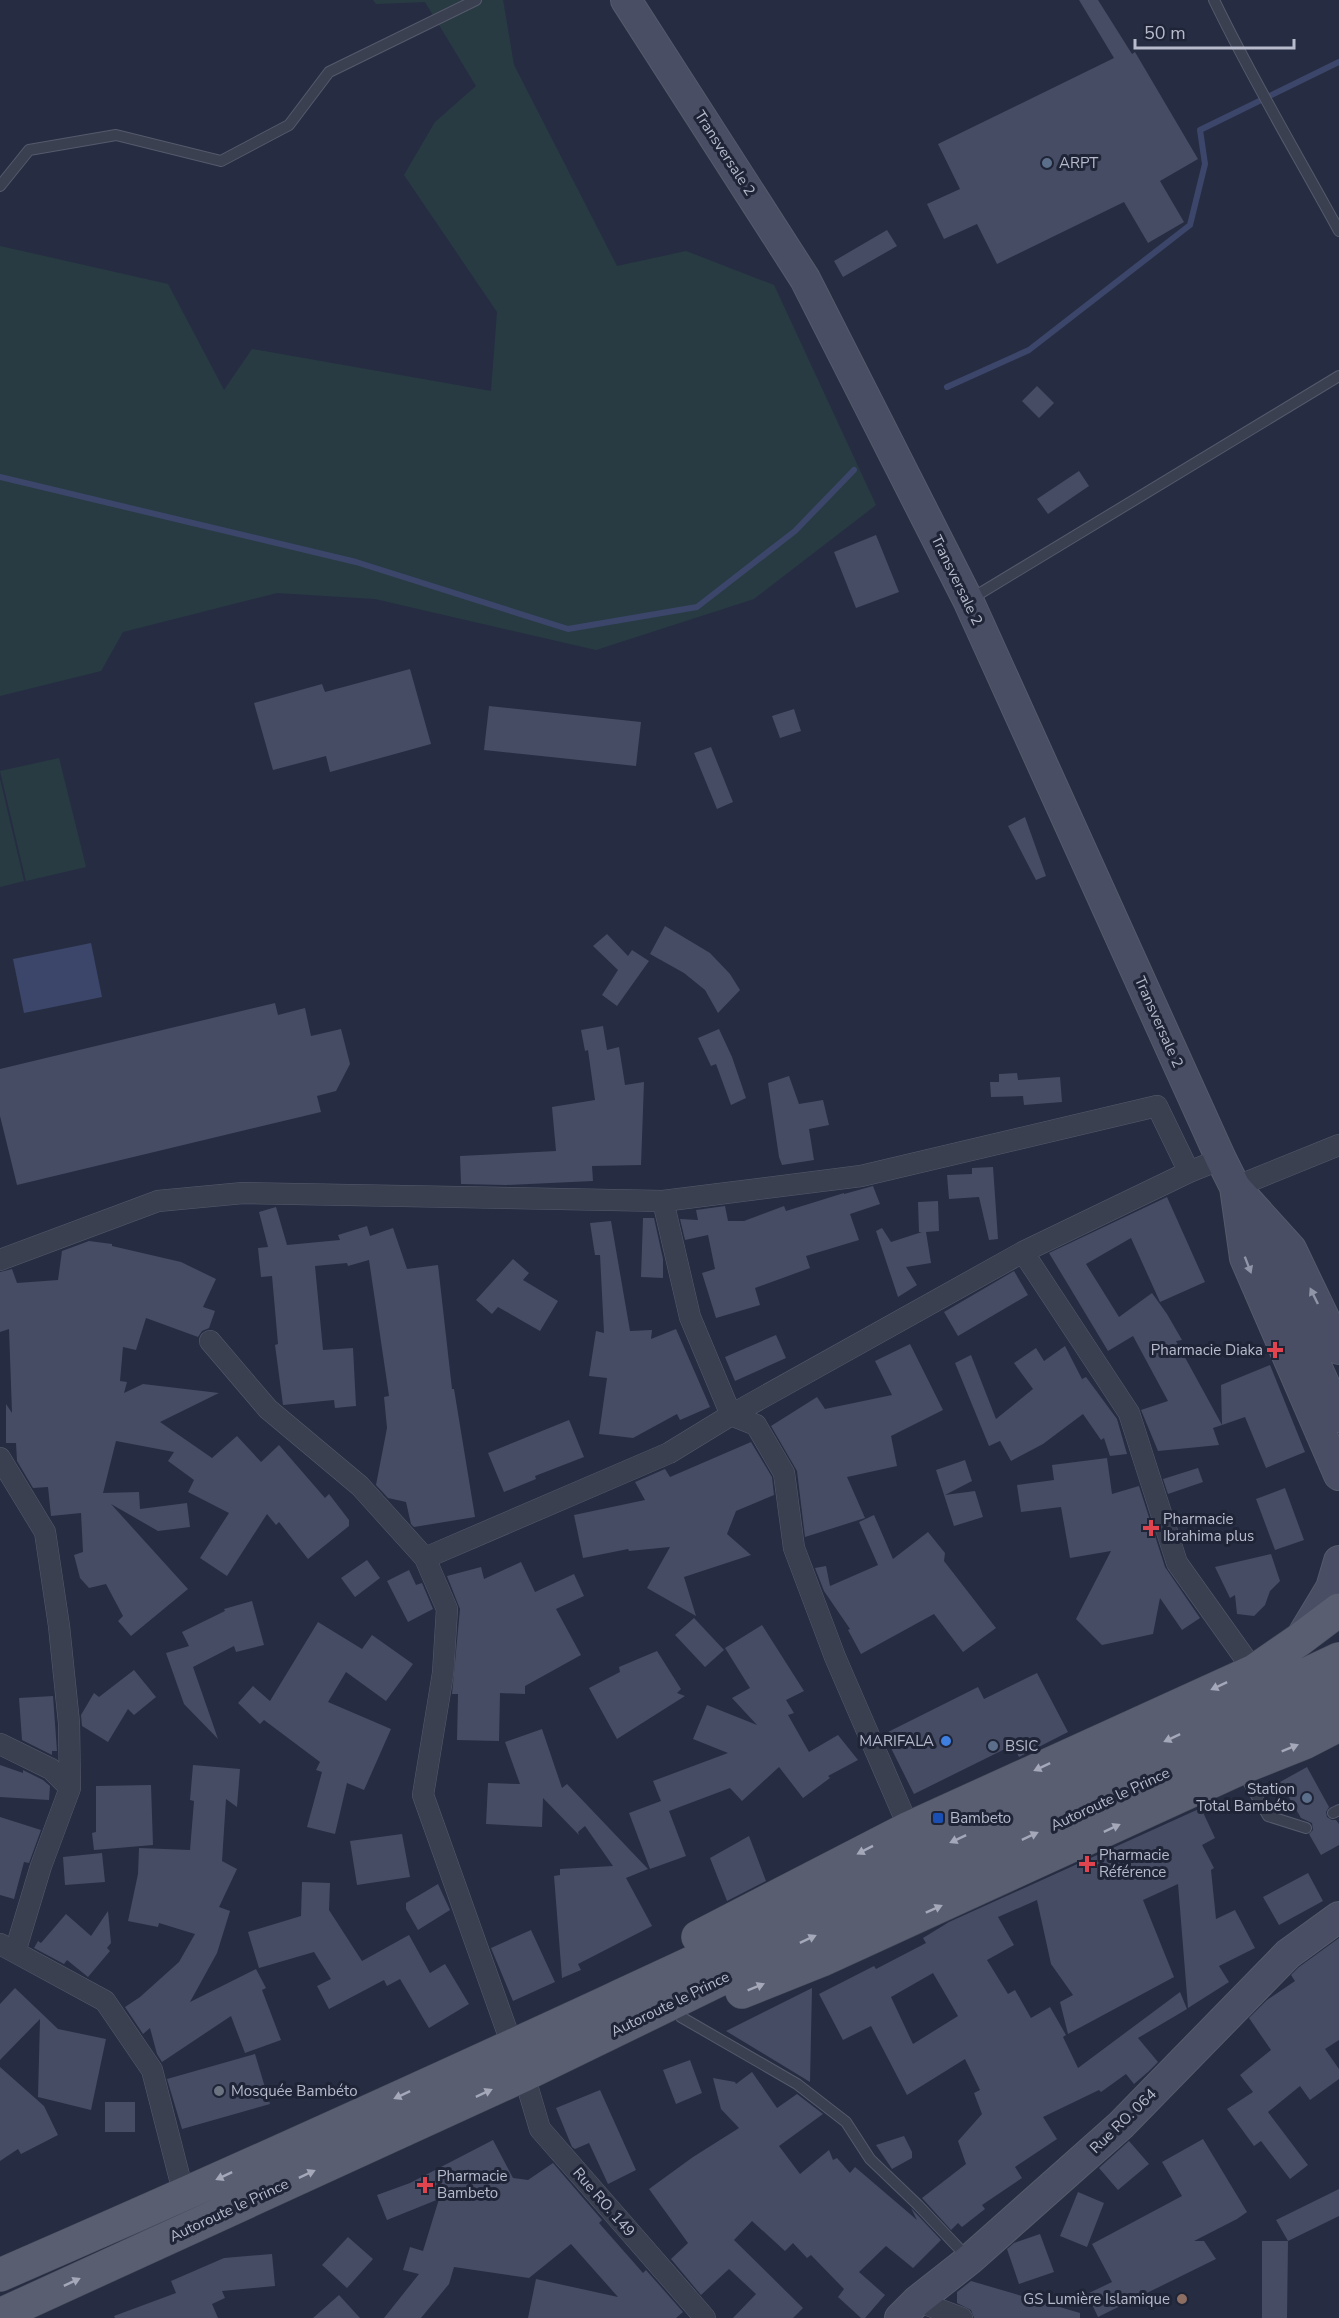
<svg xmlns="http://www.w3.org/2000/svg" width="1339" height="2318" viewBox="0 0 1339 2318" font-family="'Nunito Sans',sans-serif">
  <rect width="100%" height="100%" fill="#262d42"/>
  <path fill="#283b43" d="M373 0H503L514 65 617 266 686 251 774 285 876 505 754 599 596 650 375 599 277 593 123 632 101 671 0 696V246L168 284 224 390 252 349 491 391 497 312 404 175 435 122 476 86 425 2 376 4Z
    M59 758 86 867 26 881 0 771Z
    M0 779 24 881 0 887Z"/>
  <path fill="#3c466a" d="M91 943 102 997 24 1013 13 959Z"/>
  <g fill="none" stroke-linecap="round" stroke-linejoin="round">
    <path stroke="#3c466a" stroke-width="6" d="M947 387 1029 350 1190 225 1205 164 1200 130 1339 62
      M0 477 356 562 568 629 697 607 795 531 854 470"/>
  </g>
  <path fill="#454c64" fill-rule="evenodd" d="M1079 0H1098L1132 54 1135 52 1198 159 1160 181 1184 222 1148 243 1124 202 997 264 977 224 944 239 927 204 960 189 938 144 1114 58Z
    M887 230 897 246 843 277 834 261Z
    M1037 386 1054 403 1039 418 1022 401Z
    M1079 471 1089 486 1048 514 1037 499Z
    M876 535 899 592 856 608 834 552Z
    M410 669 431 744 330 772 326 756 273 770 254 703 322 684 325 692Z
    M489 706 641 722 636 766 484 750Z
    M794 709 801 731 780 738 772 716Z
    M711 747 733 802 717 809 694 753Z
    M1025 817 1046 876 1036 880 1008 826Z
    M665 926 710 953 730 974 740 990 718 1013 705 990 684 973 650 954Z
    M607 934 628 956 632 950 649 961 617 1006 602 995 618 970 593 946Z
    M275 1003 278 1015 305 1008 311 1036 341 1029 350 1064 336 1091 317 1096 321 1112 17 1185 0 1116V1069Z
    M603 1026 607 1050 619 1047 625 1085 644 1082 641 1165 592 1166 593 1181 506 1185 461 1184 460 1156 556 1151 552 1107 595 1100 588 1050 585 1051 581 1030Z
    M719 1029 732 1057 746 1098 731 1105 716 1064 711 1066 698 1038Z
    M1017 1073 1018 1080 1060 1077 1062 1102 1024 1105 1023 1096 991 1097 990 1082H999V1074Z
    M789 1076 799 1104 823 1100 829 1125 809 1129 814 1160 782 1165 779 1157 768 1083Z
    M993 1167 998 1239 989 1240 979 1197 949 1199 947 1175 972 1174V1168Z
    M873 1186 880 1204 850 1214 859 1240 806 1256 810 1268 755 1288 760 1305 716 1318 702 1273 715 1269 708 1235 685 1240 680 1219 698 1220 696 1210 725 1206 728 1221H744L784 1206 786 1211 844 1193V1194Z
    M1167 1197 1205 1282 1160 1302 1131 1238 1086 1264 1119 1317 1152 1293 1167 1314 1182 1340 1176 1341 1222 1425 1213 1428 1219 1445 1158 1451 1141 1410 1168 1401 1133 1336 1108 1351 1049 1253Z
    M938 1201 939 1231 926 1232 931 1263 906 1267 917 1285 898 1297 876 1231 882 1228 891 1242 922 1232H919L918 1202Z
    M276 1207 287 1245 340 1240 338 1235 367 1226 370 1236 393 1228 407 1269 438 1265 452 1389H454L475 1517 414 1527 411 1524 406 1502 388 1498 376 1485 387 1428 384 1397 389 1396 369 1260 348 1266 347 1263 315 1266 323 1350 353 1348 356 1406 335 1408 334 1400 283 1405 275 1345 278 1344 272 1276 261 1277 258 1248 268 1247 259 1212Z
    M643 1218H654L663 1259V1278L641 1277Z
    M611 1221 630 1331 652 1330 651 1339 676 1329 710 1407 680 1420 677 1414 633 1438 599 1434 607 1378 589 1376 596 1331 604 1333 600 1255H595L590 1223Z
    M89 1241 112 1244V1246L181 1262 216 1279 203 1307 215 1311 209 1328 202 1331 198 1337 146 1318 136 1350 123 1347 120 1381 127 1382 124 1393 143 1384 219 1393 160 1422 212 1458 237 1436 261 1462 279 1445 325 1498 329 1494 349 1520V1526L308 1559 279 1522 276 1525 267 1514 227 1576 200 1558 229 1513 188 1492 194 1480 168 1461 174 1452 116 1441 103 1493 139 1492 140 1509 187 1503 190 1527 158 1531 111 1504 188 1589 131 1636 118 1621 123 1616 106 1584 89 1588 80 1578 74 1555 83 1552 81 1513 51 1516 48 1487 33 1488 17 1461 16 1443H6V1404L12 1413 9 1329 0 1332V1272L12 1269 17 1283 58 1280 62 1251Z
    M513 1259 529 1273 523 1280 558 1301 540 1331 498 1307 492 1314 476 1300Z
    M1014 1271 1028 1295 958 1336 944 1312Z
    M776 1335 786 1358 735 1381 725 1357Z
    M910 1344 943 1410 891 1436 897 1466 847 1477 865 1518 805 1537 797 1471 771 1426 817 1397 825 1409 892 1395 875 1361Z
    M1065 1346 1085 1385 1082 1379 1086 1377 1117 1419 1127 1454 1110 1456 1104 1438 1101 1440 1083 1414 1043 1444 1011 1461 1000 1441 989 1446 955 1363 971 1355 996 1419 1033 1389 1014 1363 1036 1348 1044 1361Z
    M1270 1365 1305 1452 1266 1468 1245 1417 1222 1425 1221 1385Z
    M569 1420 584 1457 535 1476 536 1479 504 1492 488 1453Z
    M751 1442 772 1477 774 1495 736 1511 727 1534 751 1555 684 1577 696 1616 647 1588 670 1547 629 1551 628 1549 583 1558 574 1515 645 1500 635 1482 665 1469 670 1477Z
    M1107 1458 1112 1494 1139 1486 1165 1567 1200 1618 1182 1630 1160 1598 1153 1634 1102 1645 1076 1619 1111 1551 1070 1558 1061 1507 1021 1512 1017 1485 1054 1480 1052 1465Z
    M965 1460 972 1481 945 1495 975 1491 983 1517 954 1526 936 1470Z
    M1198 1468 1203 1482 1168 1494 1163 1479Z
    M1285 1488 1304 1540 1275 1550 1256 1499Z
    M874 1515 893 1559 928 1532 945 1553 944 1561 996 1628 963 1652 934 1614 861 1654 848 1630 850 1629 824 1591 815 1568 826 1566 830 1586 878 1565 859 1522Z
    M1271 1554 1280 1581 1270 1591 1265 1605 1254 1616 1237 1614 1235 1595 1230 1598 1215 1567Z
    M367 1560 380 1578 355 1597 341 1578Z
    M521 1562 535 1592 574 1574 584 1596 556 1609 581 1655 525 1686V1694L500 1693 499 1741 457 1740 458 1694H452L460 1609 447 1576 481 1567 484 1579Z
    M409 1570 416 1585 422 1583 433 1609 408 1622 387 1581Z
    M252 1601 264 1645 236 1652 234 1646 193 1667 218 1739 184 1704 166 1653 189 1646 182 1632 225 1611 224 1609Z
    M694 1618 724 1650 705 1667 675 1635Z
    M318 1622 362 1649 372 1635 413 1664 386 1701 346 1672 328 1702 391 1729 364 1790 347 1783 335 1834 307 1827 322 1772 316 1770 320 1762 264 1720 260 1724 238 1703 253 1686 270 1701Z
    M762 1625 804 1691 786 1700 794 1713 788 1715 809 1752 838 1735 858 1760 828 1776 830 1778 803 1798 779 1767 742 1801 730 1788 669 1811 686 1856 650 1869 629 1813 661 1801 653 1781 728 1753 693 1739 707 1705 757 1725 732 1698 750 1688 725 1648Z
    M657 1651 681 1689 677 1693 685 1696 617 1739 589 1688 620 1672 619 1667Z
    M134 1670 156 1697 134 1715 128 1709 108 1742 82 1726 81 1715 94 1693 99 1697Z
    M1037 1673 1068 1732 1019 1757 1013 1745 914 1794 884 1734 978 1687 984 1699Z
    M53 1696 57 1751H52V1755L22 1740 19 1698Z
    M542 1729 562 1788 567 1784 648 1869 626 1878 652 1926 578 1964 581 1970 562 1978 554 1876 560 1875V1869L613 1866 585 1826 578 1832 579 1835 543 1798 542 1827 486 1824 488 1783 520 1784 505 1742Z
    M0 1765 23 1773V1770L43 1780 50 1786 49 1800 0 1797Z
    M193 1765 240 1769 237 1807 226 1799 222 1861 237 1869 219 1907 230 1911 217 1953 190 2002 256 1969 266 1988 262 1990 281 2040 245 2053 231 2016 162 2062 157 2054 150 2028 143 2034 125 2007 140 1997 179 1962 195 1934 159 1923 158 1927 128 1921 138 1874 139 1848 190 1850 194 1801 190 1800Z
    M1307 1767 1329 1807 1326 1812 1327 1817 1332 1820H1336L1339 1824V1845L1321 1855 1309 1834 1313 1830 1312 1823 1301 1818 1280 1782Z
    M151 1785 153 1845 94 1850 92 1833 96 1832V1786Z
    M1201 1808 1215 1838 1202 1845 1214 1868 1211 1870 1216 1919 1235 1910 1255 1948 1219 1966 1229 1982 1188 2008 1178 1884 1143 1900 1174 1977 1068 2034 1060 2002 1073 1995 1051 1964 1037 1900 998 1917 1014 1945 987 1960 1008 1994 1015 1990 1031 2018 1050 2007 1066 2035 1063 2037 1078 2068 1180 1992 1187 2009 1138 2038 1158 2062 1148 2072 1134 2084 1126 2074 1101 2092 1099 2090 1043 2117 1057 2139 1015 2167 1022 2178 982 2205 985 2209 962 2227 958 2223 951 2230 922 2198 966 2164 958 2141 982 2114 974 2093 980 2090 965 2059 907 2095 871 2026 843 2040 819 1994 874 1966 876 1969 926 1943 923 1938 949 1922ZM933 1973 958 2016 913 2044 891 1997Z
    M0 1817 41 1830 29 1863 24 1862 14 1899 0 1895Z
    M402 1834 410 1877 357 1885 350 1841Z
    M749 1836 766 1881 727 1901 710 1858Z
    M102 1853 105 1882 65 1885 63 1857Z
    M1308 1873 1323 1901 1279 1925 1263 1897Z
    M302 1882 330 1883 329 1910 362 1961 409 1935 430 1973 445 1964 469 2004 429 2028 400 1979 387 1986 384 1980 329 2009 317 1986 331 1979 314 1952 259 1968 248 1932 301 1916Z
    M438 1884 450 1910 418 1930 406 1909V1903Z
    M108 1911 111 1943 107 1948 110 1951 88 1977 67 1960 64 1964 34 1948 38 1941 41 1943 66 1914 91 1936Z
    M531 1930 555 1982 513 2001 491 1948Z
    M1339 1938V2040L1325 2049 1339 2069V2079L1310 2100 1300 2086 1268 2112 1308 2165 1290 2179 1261 2141 1254 2146 1227 2109 1253 2092 1240 2075 1271 2050 1249 2018 1267 2000 1295 1981 1291 1975 1299 1967Z
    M15 1988 58 2029 106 2039 91 2110 38 2097 40 2019 0 2060V2004Z
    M812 1988 810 2082 726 2031Z
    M255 2054 270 2104 182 2129 167 2079Z
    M690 2060 702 2093 676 2104 663 2070Z
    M0 2067 44 2106 58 2135 21 2154 18 2149 0 2161Z
    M752 2072 777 2108 797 2094 823 2114 779 2146 800 2174 829 2150 833 2160 837 2158 850 2173 855 2167 917 2220 911 2208 941 2240 913 2268 886 2246 859 2272 885 2295 865 2318H861L838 2297 844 2289 811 2255 807 2258 793 2243 785 2251 752 2221 734 2240 803 2308 793 2318H733L756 2294 729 2269 701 2295 671 2259 688 2243 649 2189 693 2157 739 2128 721 2109 713 2078 735 2082 736 2084Z
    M600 2090 636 2170 608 2184 589 2143 575 2149 572 2147 556 2108Z
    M105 2102H135V2132H105Z
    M904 2136 912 2152V2158L892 2169 876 2145Z
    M1203 2139 1247 2212 1237 2219 1194 2241H1204L1216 2259 1098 2317 1087 2294 1112 2282 1092 2244 1182 2196 1162 2162Z
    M493 2140 513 2178 528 2180 553 2163 602 2220 599 2223 643 2273 646 2270 683 2312 676 2318H528L536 2279 618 2297 571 2244 529 2278 454 2267 449 2284 421 2318H384L419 2274 403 2270 410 2247 423 2251 439 2199 387 2220 377 2195 410 2183Z
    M1129 2141 1149 2164 1118 2190 1099 2168Z
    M1339 2189V2216L1288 2241 1276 2220Z
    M1078 2192 1104 2203 1087 2247 1060 2236Z
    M1040 2234 1054 2272 1019 2284 1007 2249 1014 2243Z
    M348 2237 373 2259 347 2288 322 2265Z
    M1262 2241H1288L1287 2318H1262Z
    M272 2254 275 2286 222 2291 225 2298 212 2304 218 2318H115L114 2316 176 2293 171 2281 224 2258Z
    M971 2281 1080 2313V2318H974L971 2310 957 2303V2292Z
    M339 2295 360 2318H313Z"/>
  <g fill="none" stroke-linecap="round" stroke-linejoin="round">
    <defs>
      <path id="lane" d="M1214 0C1252 79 1297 154 1339 231
        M0 186 29 150 116 135 221 161 289 125 329 72 476 0
        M969 600 1339 376
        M1242 1771 1268 1816 1306 1828
        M1333 1813 1339 1810
        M681 2017 797 2084 846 2122 870 2159 918 2205 969 2259"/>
      <path id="street" d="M1235 1187 1339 1145
        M663 1201 690 1317 731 1415 756 1425 784 1473 794 1548 835 1657 909 1828
        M1023 1252 1129 1413 1177 1563 1254 1671
        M0 1260 158 1201 243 1193 663 1201 861 1176 1157 1106 1189 1172
        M210 1341 268 1409 360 1486 425 1558 447 1609 443 1673 423 1795 512 2045
        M0 1458 45 1532 59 1626 69 1723 70 1788 41 1866 15 1952
        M425 1558 669 1453 731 1415 1023 1252 1189 1172 1221 1159
        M0 1744 51 1769 70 1788
        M0 1944 105 2001 152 2070 184 2195
        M524 2075 540 2129 705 2318
        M917 2301 962 2318"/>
      <path id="secondary" d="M626 0 805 279 968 600 1221 1159 1235 1187 1291 1249 1339 1349
        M1235 1187 1245 1258 1339 1475
        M1248 1214 1339 1417
        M1302 1636 1331 1588 1339 1561
        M900 2318 917 2301 969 2260 1121 2125 1288 1954 1339 1917"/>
      <path id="primary" d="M698 1937 909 1828 1254 1671 1299 1640 1339 1610
        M742 1992 822 1960 1241 1768 1304 1743 1339 1725
        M0 2275C451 2079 895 1868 1339 1659
        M0 2315 524 2075 717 1981 1339 1692"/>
    </defs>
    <use href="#lane" stroke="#555a6c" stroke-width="12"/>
    <use href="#street" stroke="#555a6c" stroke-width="22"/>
    <use href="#secondary" stroke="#555a6c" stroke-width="32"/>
    <use href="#primary" stroke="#44485b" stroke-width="34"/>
    <use href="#lane" stroke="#3b4051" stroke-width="10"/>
    <use href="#street" stroke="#3b4051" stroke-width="21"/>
    <use href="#secondary" stroke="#494e64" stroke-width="30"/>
    <use href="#primary" stroke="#595e71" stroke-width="33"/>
  </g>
  <defs><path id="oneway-solid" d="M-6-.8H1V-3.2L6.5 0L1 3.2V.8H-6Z" transform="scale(1.5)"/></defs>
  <g fill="#9095a7">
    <use href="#oneway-solid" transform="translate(1248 1265) rotate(69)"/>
    <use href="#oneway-solid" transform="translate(1314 1296) rotate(-116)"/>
  </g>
  <g fill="#a4a8b9">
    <use href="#oneway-solid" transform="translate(1219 1686) rotate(155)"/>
    <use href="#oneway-solid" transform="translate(1172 1738) rotate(155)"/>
    <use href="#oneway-solid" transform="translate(1290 1748) rotate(-22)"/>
    <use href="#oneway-solid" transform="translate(1042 1767) rotate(155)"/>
    <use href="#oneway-solid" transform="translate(1112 1828) rotate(-25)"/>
    <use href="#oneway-solid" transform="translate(1030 1836) rotate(-25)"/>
    <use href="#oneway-solid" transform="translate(958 1839) rotate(155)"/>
    <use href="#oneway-solid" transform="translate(865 1850) rotate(153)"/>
    <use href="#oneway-solid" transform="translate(934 1909) rotate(-24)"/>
    <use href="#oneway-solid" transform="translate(808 1939) rotate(-25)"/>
    <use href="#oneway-solid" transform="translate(756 1987) rotate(-22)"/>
    <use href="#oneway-solid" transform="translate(484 2093) rotate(-25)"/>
    <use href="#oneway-solid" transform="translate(402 2095) rotate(155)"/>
    <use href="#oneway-solid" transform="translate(307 2174) rotate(-25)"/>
    <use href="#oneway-solid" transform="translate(224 2176) rotate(155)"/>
    <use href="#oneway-solid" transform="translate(72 2282) rotate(-25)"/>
  </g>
  <g fill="#5c6f8a" stroke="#1f2437" stroke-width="2">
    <circle cx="1047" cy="163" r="6"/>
    <circle cx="993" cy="1746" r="6"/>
    <circle cx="1307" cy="1798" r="6"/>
  </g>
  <g fill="#e0444e" stroke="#1f2437" stroke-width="2">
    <path d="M1272 1341h6v6h6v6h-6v6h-6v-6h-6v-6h6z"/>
    <path d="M1148 1519h6v6h6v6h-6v6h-6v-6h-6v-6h6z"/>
    <path d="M1084 1855h6v6h6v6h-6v6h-6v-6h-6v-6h6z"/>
    <path d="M422 2176h6v6h6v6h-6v6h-6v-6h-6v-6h6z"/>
  </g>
  <circle fill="#3f7fe0" stroke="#1f2437" stroke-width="2" cx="946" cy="1741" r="6"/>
  <rect fill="#1a4fb4" stroke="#1f2437" stroke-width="2" x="932" y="1812" width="12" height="12" rx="3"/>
  <circle fill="#6b7280" stroke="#1f2437" stroke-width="2" cx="219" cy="2091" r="6"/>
  <circle fill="#8d6e63" stroke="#1f2437" stroke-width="2" cx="1182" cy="2299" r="6"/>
  <g text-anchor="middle" stroke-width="6" stroke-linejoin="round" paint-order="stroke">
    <g font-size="15" fill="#b7bbcb" stroke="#1f2437">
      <text transform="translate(725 153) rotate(57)" y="5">Transversale 2</text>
      <text transform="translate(957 580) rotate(64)" y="5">Transversale 2</text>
      <text transform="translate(1159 1022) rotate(66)" y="5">Transversale 2</text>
      <text transform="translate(1110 1799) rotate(-25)" y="5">Autoroute le Prince</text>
      <text transform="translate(670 2004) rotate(-26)" y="5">Autoroute le Prince</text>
      <text transform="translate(1123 2121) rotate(-44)" y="5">Rue RO. 064</text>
      <text transform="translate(604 2202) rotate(49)" y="5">Rue RO. 149</text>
      <text transform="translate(229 2210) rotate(-25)" y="5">Autoroute le Prince</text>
    </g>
    <g font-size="15" fill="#b7bbcb" stroke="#1f2437" text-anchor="start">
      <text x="1059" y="168">ARPT</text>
      <text x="1263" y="1355" text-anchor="end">Pharmacie Diaka</text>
      <text x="1163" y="1524">Pharmacie<tspan x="1163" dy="17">Ibrahima plus</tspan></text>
      <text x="934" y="1746" text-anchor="end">MARIFALA</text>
      <text x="1005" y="1751">BSIC</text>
      <text x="1295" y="1794" text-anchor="end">Station<tspan x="1295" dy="17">Total Bambéto</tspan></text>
      <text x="950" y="1823">Bambeto</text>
      <text x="1099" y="1860">Pharmacie<tspan x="1099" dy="17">Référence</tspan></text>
      <text x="231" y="2096">Mosquée Bambéto</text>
      <text x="437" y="2181">Pharmacie<tspan x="437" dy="17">Bambeto</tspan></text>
      <text x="1170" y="2304" text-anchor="end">GS Lumière Islamique</text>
    </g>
  </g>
  <path d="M1135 39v9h159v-9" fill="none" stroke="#b7bbcb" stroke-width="3"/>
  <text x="1144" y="39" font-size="18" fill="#b7bbcb" stroke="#1f2437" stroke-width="4.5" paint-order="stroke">50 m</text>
</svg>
